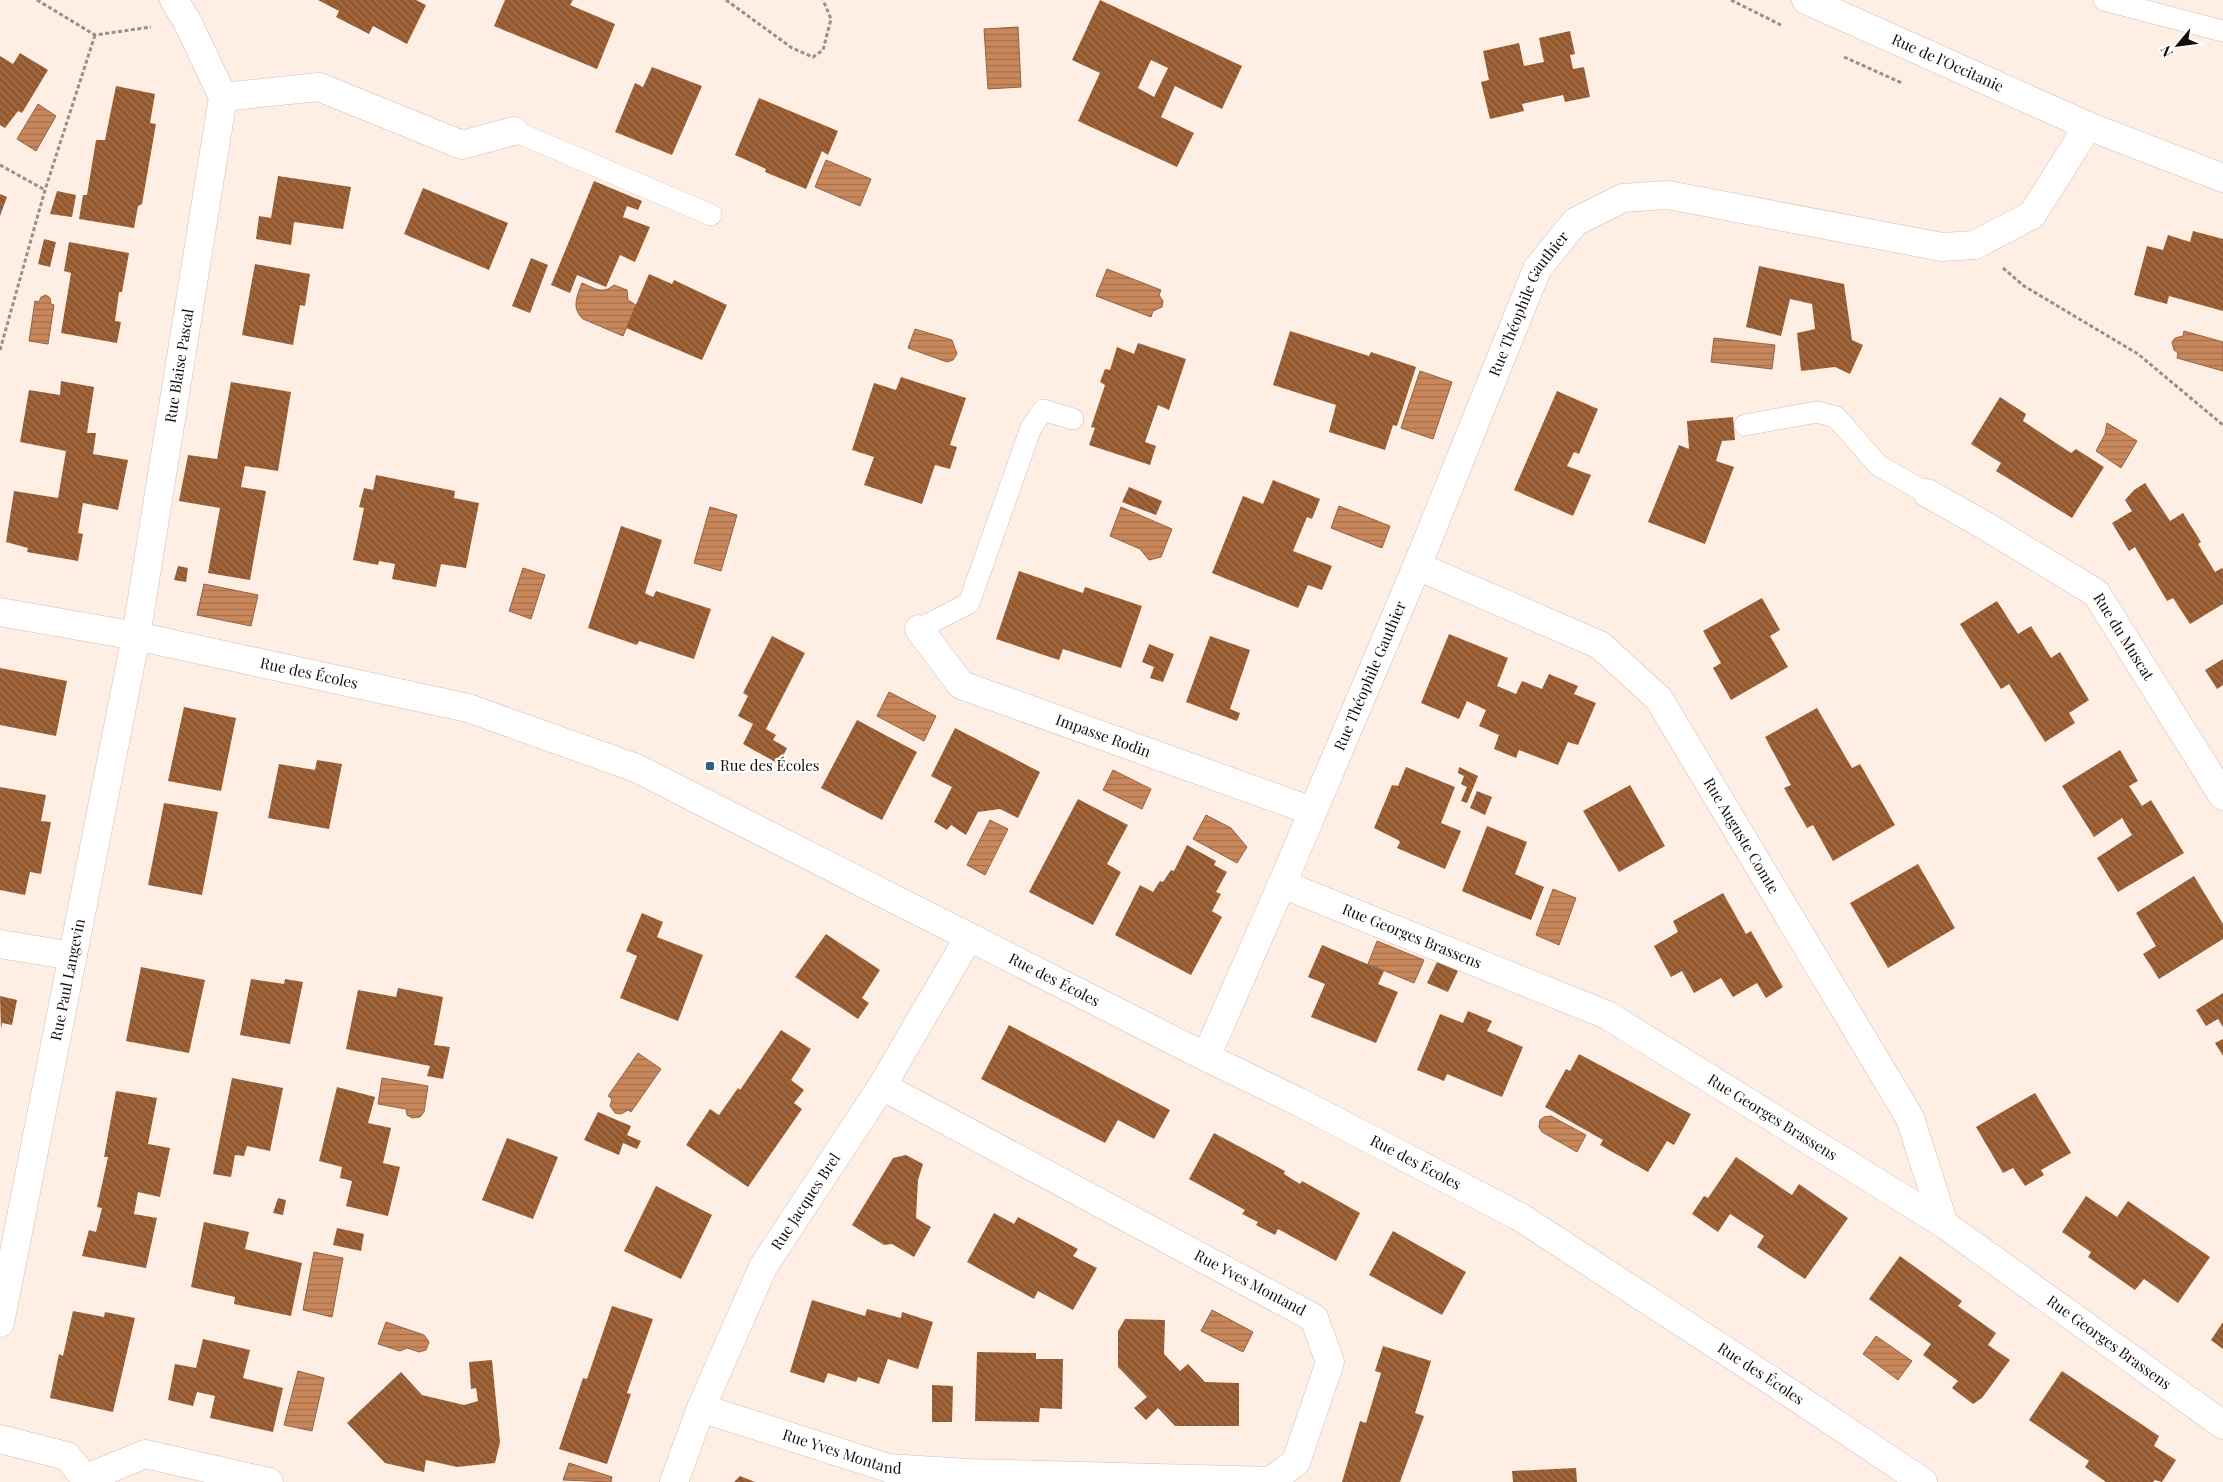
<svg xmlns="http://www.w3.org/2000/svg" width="2223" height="1482" viewBox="0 0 2223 1482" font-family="'Playfair Display',serif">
  <defs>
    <pattern id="water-rules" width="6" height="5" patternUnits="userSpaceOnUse" patternTransform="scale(1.25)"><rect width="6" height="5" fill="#c9885c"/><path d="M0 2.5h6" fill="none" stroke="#a26e4a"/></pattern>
    <pattern id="building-back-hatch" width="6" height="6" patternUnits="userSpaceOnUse" patternTransform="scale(1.25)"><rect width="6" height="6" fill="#95582c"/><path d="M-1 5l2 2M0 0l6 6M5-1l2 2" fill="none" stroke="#a07455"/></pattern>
  </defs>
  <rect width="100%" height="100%" fill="#feeee4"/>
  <path fill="url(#water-rules)" stroke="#936343" d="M1018 27 1021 87 988 89 984 29Z
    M38 104 56 116 36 151 17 139Z
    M826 160 871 179 860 206 815 187Z
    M1107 269 1161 290 1159 295 1163 301 1162 307 1153 311 1151 317 1096 296Z
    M582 283C595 288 602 295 614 285L627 290 628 300 636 305 623 336 583 319C571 308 577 296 582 283Z
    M46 295 50 298 51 304 54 305 48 344 29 341 35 301 39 302 41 297Z
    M915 329 952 340 957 354 953 360 947 362 908 348Z
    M2184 331 2223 342V371L2177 358 2178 353 2174 350 2172 342 2175 338 2183 336Z
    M1714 338 1775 345 1772 369 1711 362Z
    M1420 371 1452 382 1433 439 1401 428Z
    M2107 423 2137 441 2121 468 2096 451 2105 434Z
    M1339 506 1390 526 1382 548 1331 528Z
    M710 507 737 515 721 571 694 563Z
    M1121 507 1172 529 1161 557 1149 560 1140 549 1110 536Z
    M523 568 545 575 531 619 509 611Z
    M204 584 258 595 251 626 197 615Z
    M889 692 936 716 924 741 877 716Z
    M1113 770 1151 789 1142 809 1103 790Z
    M1206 815 1231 828 1247 847 1237 863 1193 839Z
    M990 820 1008 829 985 875 967 865Z
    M1553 889 1576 898 1559 945 1536 935Z
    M1377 941 1424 960 1414 983 1368 964Z
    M638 1053 661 1069 631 1112 628 1110 621 1114 615 1113 610 1106 612 1099 608 1096Z
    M382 1078 428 1086 424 1112 420 1117 412 1118 407 1115 406 1109 378 1104Z
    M1551 1116 1586 1135 1577 1152 1542 1132 1539 1127 1540 1120 1544 1117Z
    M314 1252 343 1258 332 1317 303 1310Z
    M1212 1310 1253 1332 1243 1352 1201 1331Z
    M386 1322 424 1335 429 1342 426 1350 419 1352 407 1348 400 1351 378 1344Z
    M1876 1336 1912 1361 1898 1380 1863 1354Z
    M298 1371 324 1378 312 1431 284 1425Z
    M569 1463 612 1477 611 1482 563 1480Z"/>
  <path fill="url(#building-back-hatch)" fill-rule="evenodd" d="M318 0H416L426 5 407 44 373 26 369 34 336 17 339 11Z
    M505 0H573L570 5 615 24 597 69 494 26Z
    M1100 0 1242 66 1222 109 1175 86 1161 117 1194 133 1177 167 1078 121 1100 73 1072 60ZM1151 60 1168 68 1154 97 1138 88Z
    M1570 31 1575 54 1570 55 1573 69 1584 67 1590 97 1565 102 1563 95 1522 104 1524 111 1490 119 1481 82 1489 80 1483 51 1519 43 1524 66 1544 62 1539 38Z
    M20 53 48 70 22 113 18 111 5 128 0 125V56L13 64Z
    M652 67 702 86 672 155 615 132 635 83 643 87Z
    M116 86 155 94 150 123 156 124 142 204 138 206 134 228 79 219 83 195H87L96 140H105Z
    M759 98 838 131 828 155 822 151 806 189 765 172 766 169 735 155Z
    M278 176 351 187 343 229 294 222 291 245 256 239 259 216 271 218Z
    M594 181 642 201 638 210 627 206 623 217 650 227 635 262 620 255 606 287 577 275 570 293 551 285Z
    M423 188 508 223 489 270 404 234Z
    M57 191 76 195 72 217 50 214Z
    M0 194 7 197 0 216Z
    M2193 231 2223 239V311L2169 296 2167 304 2134 295 2147 246 2163 250 2168 235 2190 242Z
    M44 239 56 242 50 267 38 264Z
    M69 242 129 253 122 292H119L115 321 121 322 117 343 61 333 71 273 64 271Z
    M531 258 548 265 530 313 512 306Z
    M255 264 310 274 305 306 300 305 293 345 242 335Z
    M1759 266 1844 284 1852 340 1863 345 1850 374 1835 367 1801 371 1797 333 1815 329 1812 304 1790 299 1781 336 1746 327Z
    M649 274 672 284 674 280 727 305 702 360 626 328Z
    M1290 331 1369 356 1371 352 1416 367 1397 426 1393 425 1385 450 1329 432 1336 405 1273 385Z
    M1138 343 1186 359 1169 410 1158 405 1145 442 1156 446 1150 465 1089 445 1095 428 1091 427 1105 385 1100 382 1105 369 1110 370 1117 347 1134 354Z
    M901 377 966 398 950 445 957 447 950 469 935 465 922 504 864 485 874 457 852 450 874 383 896 390Z
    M61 381 94 387 87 433H96L93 454 128 460 118 510 83 503 78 533 83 534 78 561 27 552 28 548 6 542 14 491 58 498 66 451 20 442 29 390 60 395Z
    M231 382 291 392 278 471 245 466 241 487 266 491 250 580 208 573 220 508 179 501 188 455 217 459Z
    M1557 391 1598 409 1579 454 1574 452 1567 466 1591 475 1573 516 1514 490Z
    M2000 397 2026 414 2023 421 2071 453 2076 449 2104 467 2072 518 1996 471 2001 463 1971 444Z
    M1733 417 1735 440 1722 441 1716 461 1734 467 1705 544 1648 522 1679 445 1689 449 1687 421Z
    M376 475 455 491 454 498 479 503 466 568 441 564 436 587 392 579 395 564 379 561 378 565 353 560 364 508 359 507 364 488 373 490Z
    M1273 480 1320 499 1312 519 1307 517 1293 551 1332 566 1322 590 1308 585 1298 608 1212 573 1243 496 1263 504Z
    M2145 483 2170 521 2183 513 2201 542 2198 544 2215 572 2222 568 2223 570V604L2190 624 2173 598 2167 601 2135 547 2129 551 2112 523 2132 511 2125 500 2134 490Z
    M1129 487 1162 501 1156 515 1122 502Z
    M621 526 662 540 645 593 653 597 656 591 711 609 694 659 639 641 637 645 588 628Z
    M178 566 188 568 186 582 174 580Z
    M1019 571 1083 593 1085 587 1142 606 1121 668 1063 649 1059 660 996 639Z
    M1762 598 1780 630 1770 636 1788 667 1731 700 1713 668 1721 663 1703 631Z
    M1997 601 2018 634 2031 626 2051 658 2060 652 2089 700 2069 713 2075 723 2045 742 2009 684 2001 689 1960 624Z
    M1449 634 1508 658 1497 686 1516 694 1522 681 1542 689 1549 674 1578 686 1574 694 1596 703 1578 745 1568 742 1558 765 1519 750 1516 758 1494 749 1499 735 1479 726 1486 710 1467 701 1459 719 1421 703Z
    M772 636 805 653 766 729 776 735 773 740 787 748 779 764 743 744 753 724 738 716 748 696 743 693Z
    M1210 636 1250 650 1230 709 1240 713 1237 721 1186 702Z
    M1149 644 1174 654 1163 682 1150 678 1154 667 1142 662Z
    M2223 659V685L2217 689 2205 670Z
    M0 668 67 681 56 736 0 725Z
    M184 707 236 718 221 791 168 781Z
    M1817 708 1852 768 1860 764 1895 825 1833 861 1813 825 1807 828 1784 788 1791 785 1765 737Z
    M857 720 917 752 882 820 821 788Z
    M955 728 1040 772 1018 818 1000 809 978 812 966 835 951 825 947 830 934 822 952 787 931 776Z
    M2120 750 2138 781 2129 786 2142 806 2151 800 2184 853 2118 892 2097 858 2132 835 2122 818 2094 837 2062 786Z
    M317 760 342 764 329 829 268 818 279 764 315 770Z
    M1406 767 1455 787 1441 823 1461 831 1445 869 1397 848 1400 842 1398 840 1374 828 1392 785 1398 786Z
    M1459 767 1478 776 1467 803 1461 801 1467 787 1461 784 1464 776 1458 773Z
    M1630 785 1665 846 1619 872 1583 811Z
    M0 787 46 795 41 821 51 822 41 874 30 872 25 895 0 890Z
    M1477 791 1492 797 1485 815 1470 808Z
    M1078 799 1128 825 1107 864 1121 872 1093 925 1029 892Z
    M164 803 218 812 202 895 148 885Z
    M1487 826 1527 842 1515 874 1544 887 1531 920 1462 891Z
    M1187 845 1216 861 1214 865 1227 872 1216 892 1221 894 1212 911 1222 917 1191 975 1115 935 1140 885 1153 892 1160 881 1163 882 1171 870 1174 871Z
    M1918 864 1955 928 1888 968 1850 903Z
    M2194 876 2223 924V939L2159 979 2143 954 2156 946 2136 913Z
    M1723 893 1746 934 1751 931 1783 987 1766 998 1757 983 1733 997 1721 978 1694 993 1682 971 1671 977 1654 946 1678 932 1673 921Z
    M642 913 663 922 657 937 703 955 678 1021 620 998 637 956 626 951Z
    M826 934 880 970 862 998 869 1003 858 1019 795 977Z
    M1322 945 1384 971 1378 984 1398 992 1376 1043 1311 1017 1325 984 1308 977Z
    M1437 962 1458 971 1448 992 1427 983Z
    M141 967 205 980 189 1053 126 1041Z
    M251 979 284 984 285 979 303 982 290 1044 240 1035Z
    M398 988 443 997 434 1045 450 1047 443 1079 427 1076 430 1066 346 1049 358 990 396 997Z
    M2223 993V1027L2218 1019 2206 1026 2196 1010Z
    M0 996 17 1000 12 1025 2 1023 1 1029Z
    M1468 1011 1492 1021 1487 1031 1523 1047 1502 1097 1447 1074 1444 1081 1417 1070 1440 1014 1463 1023Z
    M1009 1025 1170 1110 1154 1139 1118 1120 1105 1143 981 1079Z
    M781 1030 811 1049 791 1080 804 1090 794 1103 802 1109 748 1187 686 1145 710 1109 719 1115 738 1088 740 1090Z
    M2223 1039V1056L2215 1043Z
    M1579 1054 1691 1114 1674 1145 1667 1141 1648 1172 1600 1145 1603 1140 1545 1107 1566 1069 1570 1071Z
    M232 1078 283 1088 270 1151 247 1146 244 1156 235 1155 231 1177 213 1174Z
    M337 1087 375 1097 368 1123 391 1128 383 1163 400 1167 388 1216 346 1206 352 1181 340 1178 342 1167 319 1161Z
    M116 1091 157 1098 148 1144 170 1148 160 1197 138 1192 134 1214 157 1218 146 1268 82 1256 89 1230 96 1232 102 1208 97 1207 108 1157H104Z
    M2035 1093 2071 1153 2041 1170 2044 1175 2025 1186 2013 1168 2003 1173 1976 1127Z
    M598 1112 631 1126 627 1135 641 1141 637 1149 623 1143 619 1155 584 1140Z
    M1214 1133 1285 1171 1284 1174 1300 1184 1302 1181 1360 1213 1336 1261 1278 1229 1275 1235 1256 1225 1258 1222 1242 1214 1245 1210 1189 1179Z
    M507 1138 558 1157 533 1219 482 1200Z
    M906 1155 923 1164 918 1180 916 1218 931 1227 914 1257 892 1244 884 1245 852 1225 893 1158Z
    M1736 1157 1792 1195 1799 1184 1848 1218 1805 1279 1757 1247 1764 1236 1730 1214 1718 1232 1692 1214 1704 1196 1708 1198Z
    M656 1186 712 1215 681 1279 624 1251Z
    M2086 1196 2117 1217 2128 1201 2210 1257 2178 1303 2144 1279 2135 1290 2088 1257 2091 1252 2062 1232Z
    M278 1198 286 1200 283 1215 273 1213Z
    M994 1213 1014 1224 1018 1217 1050 1234 1078 1249 1073 1256 1097 1268 1073 1310 1038 1291 1034 1299 967 1262Z
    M204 1222 249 1232 245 1249 302 1263 291 1316 234 1304 235 1297 191 1287Z
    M337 1228 364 1234 361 1251 333 1245Z
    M1393 1231 1466 1272 1442 1315 1369 1275Z
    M1900 1256 1962 1301 1958 1306 1996 1333 1988 1345 2010 1360 1982 1398 1973 1404 1952 1388 1958 1381 1923 1355 1931 1344 1869 1299Z
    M812 1300 865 1316 867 1309 901 1318 902 1312 933 1322 918 1369 888 1359 879 1384 858 1377 856 1382 828 1373 824 1383 790 1372Z
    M612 1306 653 1319 627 1393 631 1394 607 1464 559 1449 583 1378 587 1379Z
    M73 1311 104 1317 105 1312 135 1318 113 1412 50 1398 59 1354 63 1356Z
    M1125 1319 1165 1320 1164 1354 1180 1371 1188 1364 1205 1382 1239 1383V1426H1175L1158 1408 1146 1420 1134 1408 1147 1397 1118 1367V1331Z
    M2223 1322V1349L2211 1340Z
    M203 1339 250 1350 243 1378 283 1388 273 1432 210 1418 215 1396 197 1392 193 1406 168 1400 175 1364 196 1368Z
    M1383 1346 1431 1361 1415 1413 1424 1416 1400 1482H1342L1360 1421 1366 1423 1381 1373 1375 1371Z
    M977 1352 1036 1353V1359H1063L1062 1409 1040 1408 1039 1422 975 1421Z
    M492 1360 500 1442 495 1463 457 1467 426 1460 424 1472 385 1463 347 1423 401 1372 422 1395 464 1405 478 1401 476 1388 471 1389 469 1362Z
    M2062 1371 2159 1436 2154 1446 2176 1460 2162 1482 2155 1480 2153 1482H2106L2085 1467 2089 1461 2029 1420Z
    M932 1385 953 1386 952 1422H932Z
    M1576 1468 1577 1482H1513L1512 1471Z
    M740 1476 755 1482H734Z"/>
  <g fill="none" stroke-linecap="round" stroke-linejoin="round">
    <defs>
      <path id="service" d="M2104 0 2223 31
        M514 131 711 215
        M1745 425 1817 412 1836 417 1879 466 1927 493
        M919 629 969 603 1031 428 1043 410 1073 419"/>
      <g id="minor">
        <path id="s1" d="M1806 0 2088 126 2223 178"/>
        <path d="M223 97 319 87 462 145 514 131"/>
        <path id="s2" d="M1927 493 1984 525 2096 593 2223 796"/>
        <path id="s3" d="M1417 566 1600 645 1659 699 1910 1118 1944 1224"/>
        <path id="s4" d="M0 612 136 636 468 708 636 768 1206 1057 1299 1102 1520 1217 1775 1383 1923 1482"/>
        <path id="s5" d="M919 629 961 685 1312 811"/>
        <path id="s6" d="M1282 884 1607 1015 1944 1224 2223 1425"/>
        <path d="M0 944 73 956"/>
        <path id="s7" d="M1206 1057 1282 884 1417 566 1537 269 1575 222 1623 198 1668 195 1942 247 1975 245 2032 215 2088 126"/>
        <path id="s8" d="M0 1323 136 636 223 97 187 21 174 0"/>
        <path id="s9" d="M701 1408 888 1468 968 1473 1271 1481 1296 1462 1330 1362 1314 1318 882 1086"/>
        <path d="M0 1439 67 1456 88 1482"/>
        <path d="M87 1478 145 1454 269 1482"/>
        <path id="s10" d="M674 1482 701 1408 763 1267 882 1086 969 937"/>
      </g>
    </defs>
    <use href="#service" stroke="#d2bfb3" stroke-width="22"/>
    <use href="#minor" stroke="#d2bfb3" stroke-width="29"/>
    <path stroke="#9b8f87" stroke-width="3" stroke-dasharray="4 2.5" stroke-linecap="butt" d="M37 0 95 35 151 27
      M726 0 792 48 813 57 823 50 831 19 823 0
      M1731 0 1783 26
      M1844 57 1902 83
      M0 165 45 190
      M2003 268 2024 286 2138 354 2223 425
      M0 350 45 190 95 35"/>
    <use href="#service" stroke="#fff" stroke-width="21"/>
    <use href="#minor" stroke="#fff" stroke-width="28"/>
  </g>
  <rect fill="#2e627e" stroke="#fff" stroke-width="2" x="705" y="761" width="10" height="10" rx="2.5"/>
  <g text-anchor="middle" stroke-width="4.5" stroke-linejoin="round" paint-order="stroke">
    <g font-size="15" fill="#150e0a" stroke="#fff">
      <text dy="5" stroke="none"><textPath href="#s1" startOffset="155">Rue de l'Occitanie</textPath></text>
      <text dy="5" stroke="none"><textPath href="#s7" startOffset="820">Rue Théophile Gauthier</textPath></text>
      <text dy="5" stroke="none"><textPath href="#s8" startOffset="974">Rue Blaise Pascal</textPath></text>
      <text dy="5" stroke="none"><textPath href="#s2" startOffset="248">Rue du Muscat</textPath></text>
      <text dy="5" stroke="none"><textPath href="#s4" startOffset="315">Rue des Écoles</textPath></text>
      <text dy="5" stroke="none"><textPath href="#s7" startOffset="415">Rue Théophile Gauthier</textPath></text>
      <text dy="5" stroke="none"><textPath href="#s5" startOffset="221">Impasse Rodin</textPath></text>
      <text dy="5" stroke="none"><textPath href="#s3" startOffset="439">Rue Auguste Comte</textPath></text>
      <text dy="5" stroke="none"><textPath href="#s6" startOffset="140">Rue Georges Brassens</textPath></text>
      <text dy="5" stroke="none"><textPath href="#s8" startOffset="350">Rue Paul Langevin</textPath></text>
      <text dy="5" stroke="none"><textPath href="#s4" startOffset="1125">Rue des Écoles</textPath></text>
      <text dy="5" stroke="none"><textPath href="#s6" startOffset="545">Rue Georges Brassens</textPath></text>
      <text dy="5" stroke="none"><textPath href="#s4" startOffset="1530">Rue des Écoles</textPath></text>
      <text dy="5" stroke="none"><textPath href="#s10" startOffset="311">Rue Jacques Brel</textPath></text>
      <text transform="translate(1250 1283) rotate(28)" y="5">Rue Yves Montand</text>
      <text dy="5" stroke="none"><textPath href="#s6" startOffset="950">Rue Georges Brassens</textPath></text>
      <text dy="5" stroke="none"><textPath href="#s4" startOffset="1935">Rue des Écoles</textPath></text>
      <text dy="5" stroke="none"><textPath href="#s9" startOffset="148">Rue Yves Montand</textPath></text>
    </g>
    <g font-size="15" fill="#150e0a" stroke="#fff" text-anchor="start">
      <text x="720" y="771">Rue des Écoles</text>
    </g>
  </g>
  <g transform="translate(2178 45) rotate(241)" stroke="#ffffff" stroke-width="4" paint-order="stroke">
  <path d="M0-4L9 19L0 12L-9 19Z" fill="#150e0a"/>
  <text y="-8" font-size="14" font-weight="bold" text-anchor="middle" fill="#150e0a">N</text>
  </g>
</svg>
